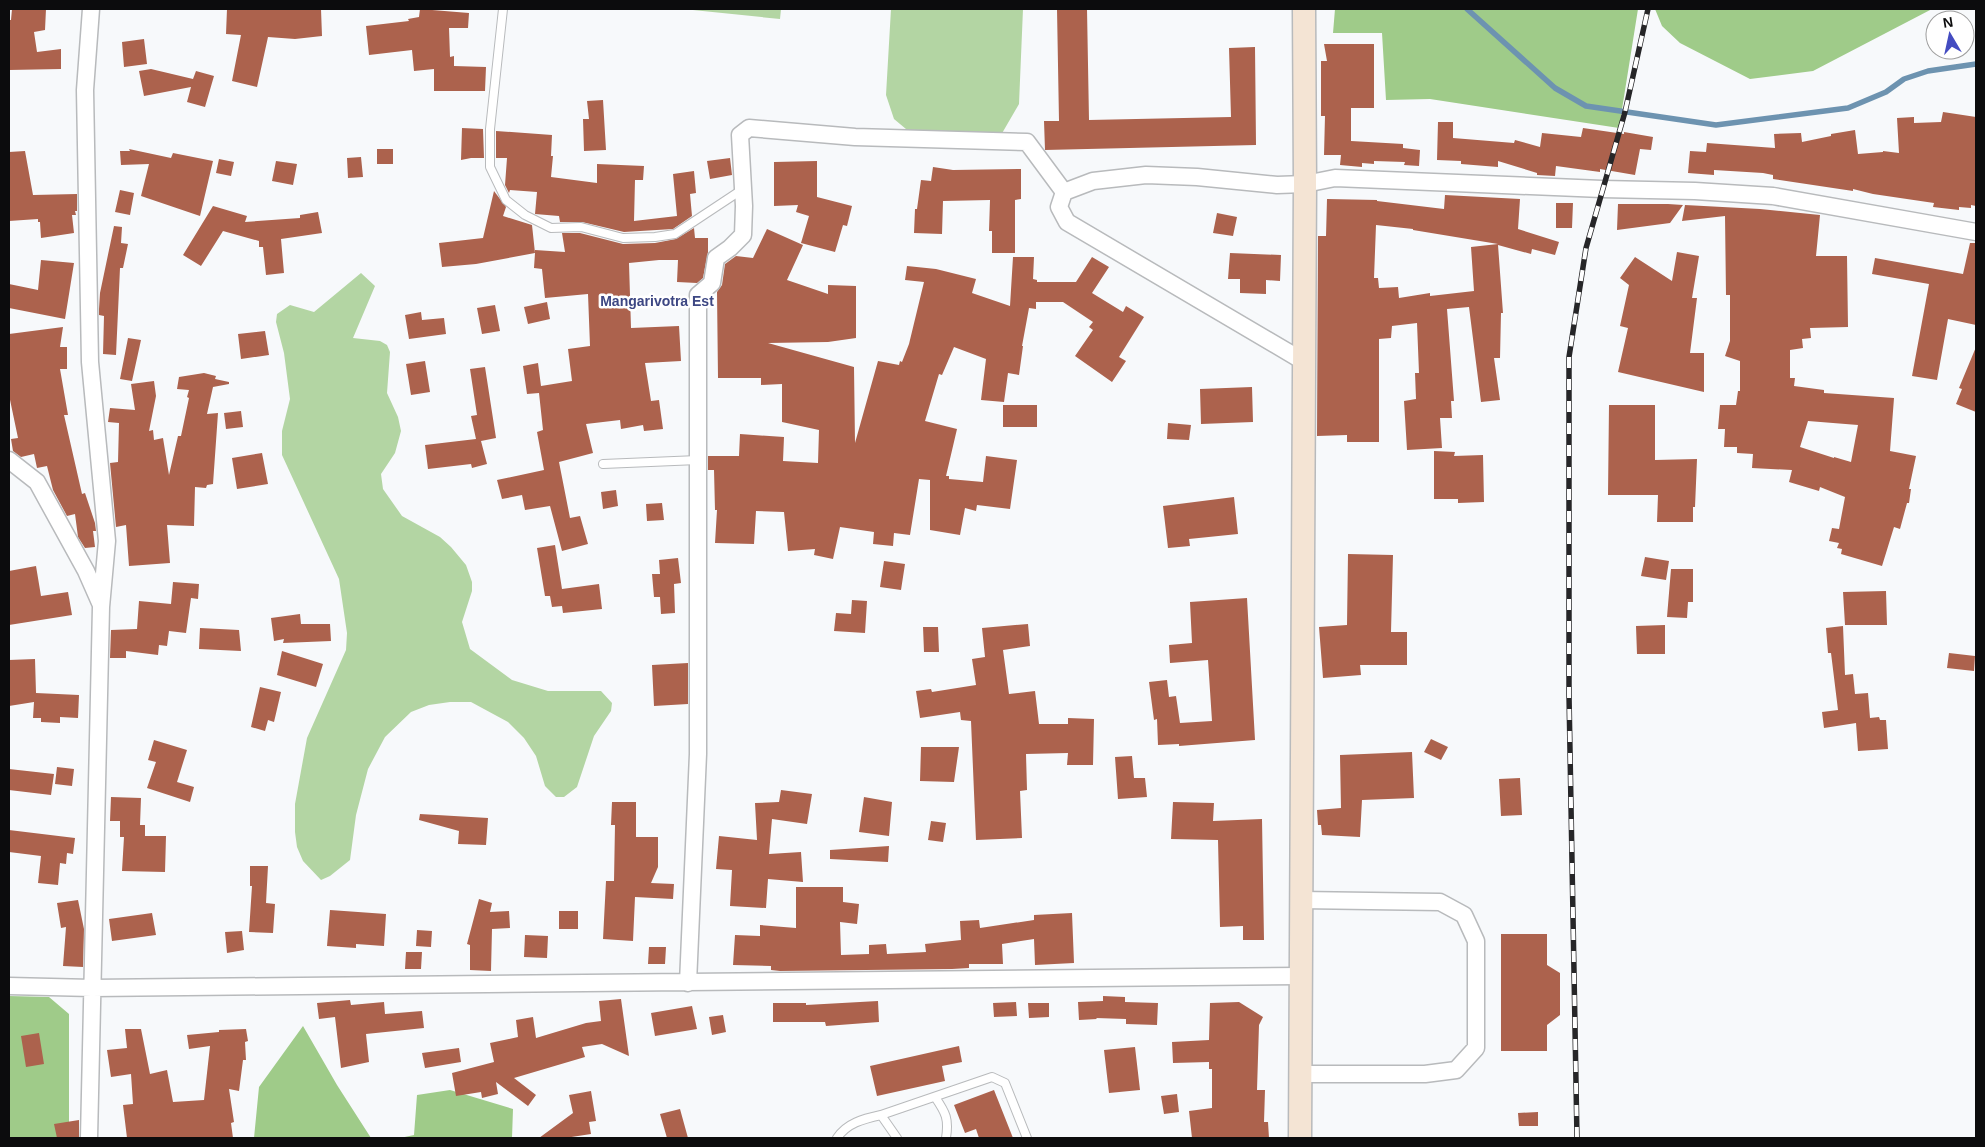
<svg xmlns="http://www.w3.org/2000/svg" width="1985" height="1147" viewBox="0 0 1985 1147" font-family="Helvetica,sans-serif">
  <rect width="100%" height="100%" fill="#f7f9fb"/>
  <path fill="#b3d5a3" d="M683 9H781L780 19Z
    M891 9H1023L1019 104 1001 135 918 139 894 119 886 95Z
    M361 273 375 286 353 338 380 341 387 345 390 352 387 393 398 417 401 431 395 453 381 474 383 489 402 516 440 537 451 547 466 565 472 582V591L462 622 470 649 512 680 548 691H601L612 703 611 711 594 736 577 787 564 797H556L545 786 536 756 524 738 508 722 471 702H450L429 705 411 712 385 737 368 769 356 815 350 860 330 876 321 880 303 861 297 847 295 832V804L307 738 346 650 347 633 339 579 282 455V431L290 399 284 353 276 322 277 314 290 305 314 312Z"/>
  <path fill="#9fcb89" d="M1335 9H1638L1619 128 1430 99 1386 100 1382 33H1333Z
    M1655 9H1932L1813 71 1750 79 1680 43 1662 26Z
    M9 996 49 997 69 1014V1138H9Z
    M303 1026 337 1085 371 1138H254L259 1087Z
    M450 1090 513 1109 512 1138H400L414 1135 417 1095Z"/>
  <g fill="none" stroke-linecap="round" stroke-linejoin="round">
    <path stroke="#6d93b0" stroke-width="5.5" d="M1467 9 1555 88 1586 106 1716 125 1848 108 1886 92 1904 79 1928 71 1976 64"/>
  </g>
  <path fill="#ac624d" fill-rule="evenodd" d="M12 9H46L45 30 34 32 37 52 61 49V69L9 70V20H11Z
    M227 9H321L322 36 295 39 268 37 257 87 232 81 241 35 226 34Z
    M420 9 469 13 468 28H449L450 57 454 56V66L486 67 485 91H434V69L414 71 412 50 369 55 366 26 409 21 408 19 419 17Z
    M1057 9H1087L1089 120 1231 117 1229 48 1255 47 1256 145 1045 150 1044 121H1059Z
    M144 39 147 64 124 67 122 42Z
    M1324 44H1374V108H1351V141L1403 144V148L1420 150 1419 166 1404 165 1405 162 1374 161V164L1362 163V167L1340 165 1341 155H1324L1325 116H1321V61H1327Z
    M151 69 193 79 196 71 214 76 205 107 187 102 191 87 144 96 139 71Z
    M603 100 606 150 584 151 583 119H589L587 101Z
    M1943 112 1976 117V206L1971 205V208L1959 207V210L1933 207 1934 203 1873 194 1853 189V191L1773 179V175L1763 173 1714 170V175L1688 173 1690 151 1706 152 1707 143 1775 148 1774 134 1801 133 1802 142 1831 136V134L1855 130 1858 154 1883 152V151L1899 153 1897 118 1914 117V123L1941 122Z
    M1438 122H1453V138L1514 143 1515 140 1540 147 1542 133 1581 137 1583 128 1624 134V132L1653 137 1651 150 1640 149 1635 175 1600 169V172L1556 166 1555 176 1537 175V173L1498 161V167L1461 164V161L1437 160Z
    M462 128 483 129 484 158H471L461 160Z
    M496 131 552 135 551 156H553L551 177 597 183V164L644 166 643 180H635L634 221 677 216 673 174 694 171 696 193 690 194 692 216 673 229 624 232 582 222H560L559 216 535 214 537 192 510 190 509 193 505 185 507 158H496Z
    M129 149 171 158 173 153 213 161 200 216 141 196 149 164 121 165 120 151H130Z
    M377 149H393V164H377Z
    M25 151 33 195 77 194V211H75L76 215H72L74 233 41 238 40 222H38V219L9 221V152Z
    M361 157 363 177 348 178 347 158Z
    M730 158 732 175 710 179 707 161Z
    M219 159 234 162 231 176 216 173Z
    M276 161 297 164 293 185 272 181Z
    M817 161V197L852 206 847 226 843 225 835 252 801 243 809 216 796 212 798 205 774 206V162Z
    M933 167 953 170 1021 169V199L1015 200V253H992V231H989L990 200 943 201 942 234 914 233 915 209H917L921 180 931 181Z
    M120 190 134 193 130 215 115 212Z
    M494 191 506 207 503 216 532 225 535 253V250L565 252 562 233H580L623 244 655 243 676 239 694 228 695 238H708V252L703 278 697 283 677 282 678 260H659L629 263 631 328 679 326 681 361 645 363 651 401 659 400 663 429 644 431 643 425 621 429 620 420 586 424 593 453 559 462 570 518 580 516 588 544 562 551 550 506 525 510 522 495 502 499 497 480 544 470 537 432 543 430 539 393 527 394 523 366 538 363 541 386 572 381 568 349 590 346 588 294 545 298 542 269 534 268 535 253 476 264 442 267 439 243 483 238Z
    M1445 195 1520 199 1518 229 1559 242 1555 255 1532 249 1531 254 1498 245 1503 313H1501L1500 358H1494L1500 400 1481 402 1469 307 1447 309 1454 401H1451L1452 418H1440L1442 448 1407 450 1404 401 1416 399 1415 373H1419L1417 323 1392 326 1391 338 1379 339V442H1347V435L1317 436 1318 236H1326L1327 199 1377 200V201L1444 209ZM1376 225 1413 229V230L1498 244 1471 247 1474 291 1430 296V293L1399 298 1398 287 1379 288 1378 278H1374Z
    M1556 203H1573L1572 228H1556Z
    M1618 204H1668L1683 205 1670 223 1617 230Z
    M1685 205 1760 209 1820 215 1816 256H1847L1848 327 1810 328 1811 338 1802 339 1803 348 1790 350V378H1795L1794 386 1824 390V393L1894 398 1890 451 1916 456 1909 489H1911L1909 503H1907L1900 529 1894 527 1882 566 1841 554 1842 549 1837 548 1839 543 1829 541 1832 528 1839 529 1845 497 1820 487 1819 491 1789 482 1792 470 1752 468 1753 454 1737 453V447H1724L1725 429H1718L1720 405H1736L1738 391H1740V361L1725 356 1730 341V295H1726L1725 216 1682 221ZM1808 421 1858 425 1851 462 1834 457V458L1800 447Z
    M213 206 247 216 245 222 300 218V215L318 212 322 233 281 239 284 273 266 275 263 247H259V241L223 231 201 266 183 255Z
    M1217 213 1237 217 1233 236 1213 233Z
    M114 226 122 227 121 243 128 244 123 268H120L116 355 103 354 104 316 99 315V309L100 293Z
    M767 229 803 245 787 280 828 294V285L856 286V338L828 342 768 343 854 367 855 443 878 361 899 365 900 361 902 362 909 344 924 282 905 280 907 266 936 269 976 279 972 293 1010 306 1013 257H1034L1033 279 1037 280V282H1076L1092 257 1109 267 1092 293 1123 312 1126 306 1144 317 1119 357 1126 361 1112 382 1075 356 1093 330 1089 327 1093 322 1063 302H1036V309L1029 308 1022 346H1023L1019 375 1008 373 1004 402 981 400 986 359 954 347 942 375 939 374 925 421 957 429 946 476H949V479L983 482 986 456 1017 460 1010 509 977 505 976 511 965 508 960 535 930 530V480L919 479 910 535 894 533 893 546 873 544 874 532 840 527 833 559 814 555 815 549 788 551 784 512 756 511 754 544 715 543 717 510H715L714 470H708V456H739L740 434 784 437 783 461 818 463 819 430 782 422V384L761 385V378H718L717 292 722 285 725 264 736 256 753 258Z
    M1970 243H1976V325L1948 319 1937 380 1912 376 1929 284 1872 274 1875 258 1963 274Z
    M1677 252 1699 256 1692 298H1697L1690 353H1704V392L1618 372 1628 328 1620 326 1629 285 1620 278 1635 257 1672 281Z
    M1230 253 1281 255 1280 281 1266 280V294L1240 293V279H1228Z
    M41 260 74 263 65 319 9 308V284L38 290Z
    M547 302 550 319 528 324 524 307Z
    M495 305 500 331 482 334 477 308Z
    M421 312 422 320 444 318 446 334 409 339 405 315Z
    M63 327 60 347H67V369H60L68 415H64L82 494 85 493 95 523 96 531H93L95 547 85 548 78 537 75 514 67 516 53 490 47 466 37 468 34 454 21 457 13 451 11 439 18 438 9 395V334Z
    M265 331 269 355 241 359 238 334Z
    M128 338 141 340 132 381 120 379Z
    M1976 347V412L1956 404 1962 389 1959 388Z
    M425 361 430 392 411 395 406 364Z
    M485 367 496 438 481 441 487 464 472 468 471 464 428 469 425 445 476 439 471 416 477 415 470 369Z
    M204 373 216 376 215 379 229 382V384L213 387 207 414 218 413 213 484 207 485 206 488 195 487 194 526 167 525 170 563 129 566 126 525 116 527 110 463 118 462 119 423 108 422 110 408 135 410 131 384 154 381 156 396 149 431 153 430 154 440 163 438 169 475 178 436H181L189 398 187 397 189 390 177 389 179 377Z
    M1252 387 1253 422 1201 424 1200 389Z
    M1003 405H1037V427H1003Z
    M1609 405H1655V460L1697 459 1695 507H1693V522H1657L1658 495H1608Z
    M241 411 243 427 226 429 224 413Z
    M1168 423 1191 425 1189 440 1167 439Z
    M1434 451 1455 452 1454 456 1483 455 1484 502 1458 503V499H1434Z
    M262 453 268 484 237 489 232 458Z
    M616 490 618 506 603 509 601 492Z
    M1234 497 1238 534 1189 539 1190 546 1168 548 1163 506Z
    M662 503 664 520 647 521 646 504Z
    M555 545 562 589 599 584 602 609 563 613 562 606 552 607 550 596H545L537 548Z
    M1348 554 1393 555 1391 632H1407V665H1360L1361 675 1323 678 1319 627 1347 625Z
    M1645 557 1669 561 1666 580 1641 576Z
    M678 558 681 583 674 584 675 613 661 614 660 597H654L652 574H660L659 560Z
    M884 561 905 564 901 590 880 587Z
    M36 566 41 596 68 592 72 615 9 625V571Z
    M1671 569H1693V602H1688L1687 618 1667 617Z
    M173 582 199 584 198 599 191 598 186 633 169 631 167 646 159 645 158 655 126 651V658H110L111 630 137 629 139 601 171 604Z
    M1886 591 1887 625H1845L1843 592Z
    M1247 598 1255 740 1179 746V744L1158 745 1157 719 1154 720 1149 682 1167 680 1169 697 1176 696 1180 723 1212 721 1208 660 1170 663 1169 645 1192 643 1190 602Z
    M852 600 867 601 865 633 834 631 836 613 851 614Z
    M300 614 301 624H330L331 641 283 643 284 639 274 641 271 618Z
    M1028 624 1030 646 1003 650 1009 694 1035 691 1039 724H1068V718L1094 719 1093 765H1067L1068 753 1026 754 1027 790 1020 791 1022 838 976 840 971 721 961 720 960 712 920 718 916 691 931 689 932 692 976 685 972 659 985 657 982 628Z
    M1665 625V654H1637L1636 626Z
    M1843 626 1845 675 1853 674 1855 694 1868 693 1870 718 1879 717 1880 720H1886L1888 749 1858 751 1856 723 1824 728 1822 712 1838 710 1831 653H1828L1826 628Z
    M923 627H938L939 652H924Z
    M200 628 239 630 241 651 199 649Z
    M282 651 323 664 316 687 277 675Z
    M1949 653 1975 656 1974 671 1947 668Z
    M35 659 36 693 79 695 78 718 60 717V723L41 722V718H33L34 702 9 706V660Z
    M688 663V704L654 706 652 665Z
    M260 687 281 692 274 722 268 720 265 731 251 727Z
    M1431 739 1448 747 1441 760 1424 752Z
    M154 740 187 750 177 782 194 787 190 802 147 788 156 762 148 760Z
    M921 747H959L954 782 920 781Z
    M1412 752 1414 798 1362 800 1360 837 1322 835 1321 825H1318L1317 810 1341 808 1340 755Z
    M1132 756 1134 778H1145L1147 797 1118 799 1115 757Z
    M57 767 74 769 72 786 55 784Z
    M9 769 54 774 51 795 9 790Z
    M1520 778 1522 815 1501 816 1499 779Z
    M781 790 812 794 807 824 772 819 769 854 801 852 803 882 768 879 766 908 730 906 732 870 716 869 719 836 757 840 755 803 779 802Z
    M111 797 141 798 140 825H145V836H166L165 872 122 871 124 837H120V821H110Z
    M864 797 892 802 889 836 859 832Z
    M612 802H636V837H658V867L651 883 674 884 673 899 635 897 633 941 603 939 606 881H614L615 825H611Z
    M1173 802 1214 803 1213 821 1262 819 1264 940H1243V926L1220 927 1218 840 1171 839Z
    M420 814 488 818 486 845 458 844 459 831 419 820Z
    M931 821 946 823 943 842 928 840Z
    M9 830 75 838 73 854 67 853 66 864 60 863 58 885 38 883 41 856 9 852Z
    M889 846 888 862 830 859V850Z
    M250 866H268L266 903 275 904 273 933 249 932 252 886H250Z
    M796 887H843V902L859 904 857 924 840 922 841 955 869 954V945L886 944 887 954 926 952 925 944 961 940 960 921 979 920 980 928 1034 920V915L1072 913 1074 963 1035 965 1034 939 1002 944 1003 964H969V968L952 969 780 971 771 970V966L733 965 735 935 760 936V925L796 928Z
    M479 899 492 903 490 912 509 911 510 928 492 929 491 971 470 970V945L467 944Z
    M78 900 84 929 83 967 63 966 66 927 61 928 57 903Z
    M330 910 386 914 384 946 356 944V948L327 946Z
    M559 911H578V929H559Z
    M152 913 156 935 112 941 109 919Z
    M417 930 432 931 431 947 416 946Z
    M242 931 244 950 227 953 225 932Z
    M1501 934H1547V965L1560 973V1015L1547 1025V1051H1501Z
    M525 935 548 936 547 958 524 957Z
    M649 947H666L665 964H648Z
    M406 952H422L421 969H405Z
    M1103 996 1125 997V1002L1158 1003 1157 1025 1126 1024V1019L1096 1018 1097 1019 1079 1020 1078 1002 1103 1001Z
    M621 999 629 1056 602 1044 582 1047 585 1057 514 1078 536 1095 528 1106 496 1082 498 1094 482 1098 481 1092 456 1096 452 1073 494 1062 490 1043 518 1037 516 1020 533 1017 536 1038 586 1023 601 1021 599 1001Z
    M350 1000 351 1005 384 1002 385 1014 422 1011 424 1028 366 1034 369 1062 341 1068 335 1017 319 1019 317 1003Z
    M878 1001 879 1022 826 1026 825 1022H773V1003H806V1005Z
    M1016 1002 1017 1016 994 1017 993 1003Z
    M1239 1002 1263 1017 1259 1025 1257 1090H1265L1264 1122H1268L1269 1138H1192L1189 1111 1212 1108V1069H1209V1062L1173 1063 1172 1042 1209 1040 1210 1003Z
    M1028 1003H1049V1017L1029 1018Z
    M692 1006 697 1029 655 1036 651 1013Z
    M723 1015 726 1032 712 1035 709 1017Z
    M125 1029H141L150 1074 167 1070 173 1102 204 1100 210 1046 189 1049 187 1035 219 1032V1030L246 1029 248 1041 245 1042 246 1060H243L239 1091 229 1089 234 1122 231 1123 233 1138H127L123 1105 133 1104 131 1074 111 1077 107 1050 127 1048Z
    M39 1033 44 1064 26 1067 21 1036Z
    M959 1046 962 1062 942 1066 945 1081 877 1096 870 1066Z
    M1135 1047 1140 1090 1109 1093 1104 1050Z
    M459 1048 461 1062 425 1068 422 1053Z
    M994 1090 1013 1138H979L976 1129 965 1133 954 1105Z
    M591 1091 596 1121 589 1122 591 1134 565 1138H539L573 1113 569 1095Z
    M1177 1094 1179 1112 1164 1114 1161 1096Z
    M680 1109 688 1138H667L660 1114Z
    M1538 1112V1126H1519L1518 1113Z
    M79 1120V1137L57 1138 54 1124Z"/>
  <g fill="none" stroke-linecap="round" stroke-linejoin="round">
    <defs>
      <path id="lane" d="M503 9 490 129V167L506 200 525 215 551 228 581 227 623 238 655 237 675 234 743 189
        M603 464 698 460
        M935 1097C946 1113 949 1119 946 1138
        M881 1115 992 1077 1005 1083 1027 1138
        M837 1138C847 1123 863 1119 881 1115L897 1138"/>
      <path id="street" d="M1303 361 1067 222 1059 207 1064 192 1093 181 1146 175 1197 177 1277 185 1305 184 1335 178 1602 189 1695 191 1773 196 1976 232
        M9 460 37 482 86 571 101 605
        M688 983 698 754V295L712 283 716 258 730 248 743 235 744 206 740 135 749 128 855 137 1027 142 1064 192
        M9 986 92 988 1300 976
        M1300 1074H1425L1456 1070 1476 1048V941L1464 915 1440 902 1300 900
        M89 1138 101 607 107 541 90 362 85 90 91 9"/>
      <path id="secondary" d="M1300 1138 1305 184 1304 9"/>
    </defs>
    <use href="#lane" stroke="#b8babc" stroke-width="10"/>
    <use href="#street" stroke="#b8babc" stroke-width="19"/>
    <use href="#secondary" stroke="#b8babc" stroke-width="25"/>
    <use href="#lane" stroke="#fff" stroke-width="8"/>
    <use href="#street" stroke="#fff" stroke-width="16"/>
    <use href="#secondary" stroke="#f4e4d4" stroke-width="22"/>
    <defs>
      <path id="rail" d="M1577 1138 1569 695V357L1586 248 1625 112 1648 9"/>
    </defs>
    <use href="#rail" stroke="#262628" stroke-width="5.5"/>
    <use href="#rail" stroke="#fff" stroke-width="4" stroke-dasharray="11" stroke-linecap="butt"/>
  </g>
  <g text-anchor="middle" stroke-width="5" stroke-linejoin="round" paint-order="stroke">
    <g font-size="14" font-weight="bold" fill="#3d4783" stroke="#fff">
      <text x="657" y="306">Mangarivotra Est</text>
    </g>
  </g>
  <rect width="1985" height="1147" fill="none" stroke="#0c0c0d" stroke-width="20"/>
  <g transform="translate(1950 35) rotate(351)"><circle r="24" fill="#ffffff" stroke="#9e9e9e"/>
  <path d="M0-4L9 19L0 12L-9 19Z" fill="#444cc1"/>
  <text y="-8" font-size="14" font-weight="bold" text-anchor="middle" fill="#0c0c0d">N</text>
  </g>
</svg>
